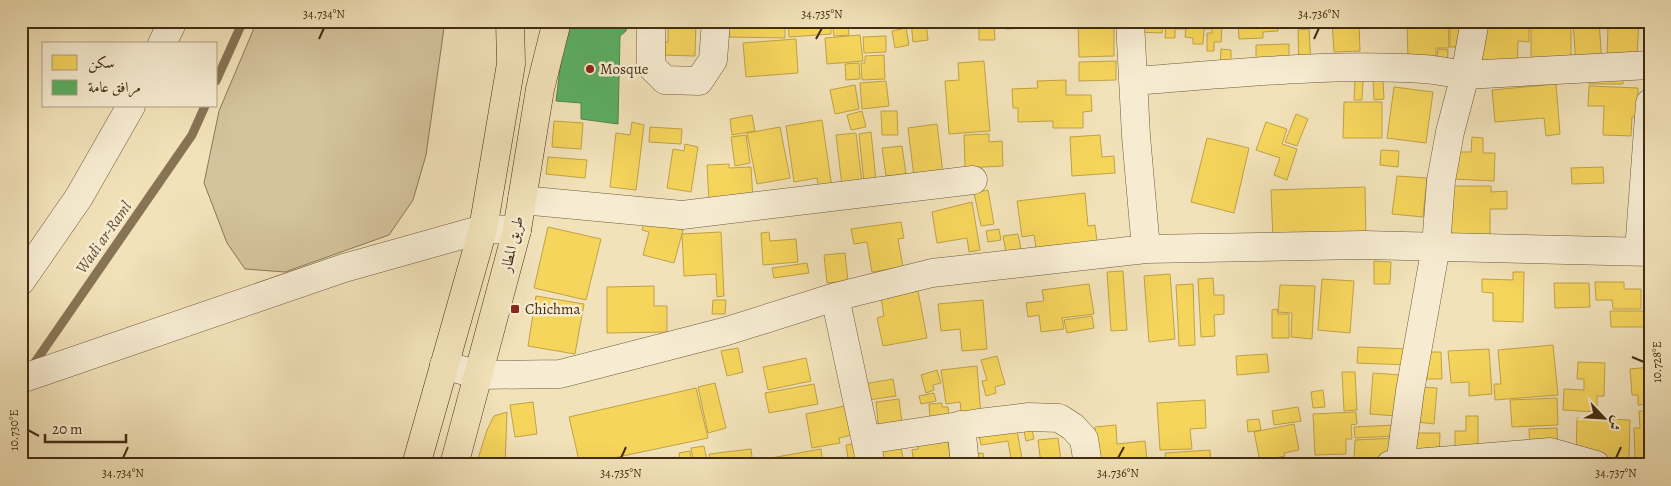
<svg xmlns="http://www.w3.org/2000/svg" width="1671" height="486" viewBox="0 0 1671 486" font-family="Alegreya,Amiri,serif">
  <rect width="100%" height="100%" fill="#f2e2b9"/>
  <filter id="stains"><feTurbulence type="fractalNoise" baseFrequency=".004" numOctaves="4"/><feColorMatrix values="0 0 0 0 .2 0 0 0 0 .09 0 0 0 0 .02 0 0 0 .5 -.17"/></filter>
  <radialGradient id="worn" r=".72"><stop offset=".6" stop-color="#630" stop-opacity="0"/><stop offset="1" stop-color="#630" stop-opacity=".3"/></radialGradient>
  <path fill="#d4c39d" stroke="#8b7858" d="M257 21H445L426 155 413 200 389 235 285 272 245 269 227 243 204 183 219 111Z"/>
  <path fill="#f6d55c" stroke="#c0a246" d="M668 21H696L695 56 661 55V42H668Z
    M730 21H785V38L729 37Z
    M788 21H831V34L789 37Z
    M832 21H848L849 35 834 36Z
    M883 21H905V24L884 26Z
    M911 21H926L928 40 913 42Z
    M1004 21H1029L1030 28 1005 29Z
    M1078 21H1114V56L1079 57Z
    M1136 21H1163L1162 33 1135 32Z
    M1166 21H1211V29H1204L1203 44H1193V38L1185 37 1186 29H1175V38H1165Z
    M1238 21H1277L1278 31 1263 32V38L1239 39Z
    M1301 21H1330L1311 22V27H1301Z
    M1332 21H1370V25H1359L1360 51 1334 52Z
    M1407 21H1448L1449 48H1436V58L1408 59Z
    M1450 21H1462V47H1450Z
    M1483 21H1529V42L1518 41 1517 75 1482 74Z
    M1531 21H1571V71H1531Z
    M1573 21H1599L1602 63 1576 65Z
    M1617 21H1639L1637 56 1607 55 1608 25H1617Z
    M979 25H994L995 40H979Z
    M1212 26H1222L1221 42H1214V51H1207V33H1212Z
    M906 28 909 45 895 48 892 31Z
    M1309 29 1311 64 1299 65 1298 30Z
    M860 35 863 61 827 64 825 38Z
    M886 36V52L864 53 863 37Z
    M796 39 798 73 746 77 743 43Z
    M1289 44V65L1256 66V45Z
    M1221 49 1231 50V67H1220Z
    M1438 49 1448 50 1447 71 1436 70Z
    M884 55 885 79 862 80 861 63H865V56Z
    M984 61 990 131 949 134 945 81 959 80 958 63Z
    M1116 61V80L1079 81V62Z
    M859 63 860 79 846 80 845 64Z
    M1623 72V84H1589V73Z
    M1373 79H1383L1384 99 1374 100Z
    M1066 80V95H1091L1092 111 1083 112V128H1053V121L1018 122V108H1013L1012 89 1038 88 1037 81Z
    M1355 80H1363L1362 100H1354Z
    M886 81 889 106 862 109 860 83Z
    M1556 84 1560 134 1546 136 1544 118 1495 122 1492 90Z
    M855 85 859 109 835 114 830 90Z
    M1589 86 1638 88 1637 117H1632L1631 136 1603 135 1604 106H1588Z
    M1394 87 1433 92 1426 143 1387 138Z
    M1344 102H1382V138H1343Z
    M862 111 866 127 851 130 847 115Z
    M881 111H897L898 135H882Z
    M1296 114 1308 119 1297 146 1285 142Z
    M752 115 755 131 732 135 730 119Z
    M822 120 832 188 819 190 817 178 794 182 786 126Z
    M554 121 583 123 581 149 552 147Z
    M632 122 644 125 636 190 610 187 616 133 630 135Z
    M1266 122 1287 129 1282 144 1297 149 1287 180 1274 175 1280 158 1256 150Z
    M937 124 943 174 914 177 908 128Z
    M650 127 682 129 681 144 649 142Z
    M780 127 790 178 757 184 747 133Z
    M871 132 876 181 864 183 859 134Z
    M856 133 862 183 842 186 836 135Z
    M989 134V142L1002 141 1003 166 965 168 964 135Z
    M746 135 750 163 735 166 731 137Z
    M1100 135 1102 157 1114 156 1115 173 1072 176 1070 137Z
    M1472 137 1483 138V153H1495L1494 181 1453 179 1455 152H1471Z
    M1207 138 1249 148 1234 213 1191 202Z
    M685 144 698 147 691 192 667 188 673 149 684 151Z
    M902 146 906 174 886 176 882 148Z
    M1381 150 1399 151 1398 167 1380 165Z
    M548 157 587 160 585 178 546 174Z
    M729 164V168L751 167 753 199 709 202 707 165Z
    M1603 167 1604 183 1572 184 1571 168Z
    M1397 176 1427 178 1423 217 1392 214Z
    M1448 186H1491V192L1507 191V209H1490V241H1448Z
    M1365 187 1366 238 1273 240 1271 190Z
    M988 190 994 224 981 226 974 193Z
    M1085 193 1088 226 1095 225 1097 241 1036 248 1034 235 1022 237 1017 201Z
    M972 202 980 250 969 252 967 238 937 243 932 212Z
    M645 219 683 230 674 263 643 255 649 232 642 230Z
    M901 222 904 238 898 239 903 267 872 272 867 242 854 244 851 229Z
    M548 227 601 239 586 300 534 288Z
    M999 229 1001 240 988 242 986 231Z
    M721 232 724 296 717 297 716 274 684 276 682 234Z
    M769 232 770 241 796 239 798 262 763 265 761 233Z
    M1018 234 1022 254 1007 257 1003 236Z
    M845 253 848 281 827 283 824 255Z
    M1374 261 1391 262 1390 284H1374Z
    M807 263 809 273 774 278 772 268Z
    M1123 271 1127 330 1111 331 1107 272Z
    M1513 272H1524L1523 322 1493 321V293L1482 292V279L1513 280Z
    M1170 274 1175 339 1149 342 1144 276Z
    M1213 278 1214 295H1224V314L1214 315 1215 336 1201 337 1198 279Z
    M1322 279 1354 281 1350 333 1318 330Z
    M1595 282H1624V289H1641V309H1613L1612 300H1596Z
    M1554 283H1589L1590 307 1555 308Z
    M1089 284 1094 314 1062 318 1064 329 1041 332 1039 315 1028 317 1026 303 1044 301 1042 290Z
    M1193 284 1195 345 1179 346 1176 285Z
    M1280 285 1315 286 1312 339 1291 337 1292 313 1278 312Z
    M654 286V306H667V332L607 333V287Z
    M918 291 927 338 883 346 877 318 884 316 881 298Z
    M536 296 584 304 575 354 528 346Z
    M713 300H726L725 314H712Z
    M983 300 987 349 962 351 960 329 941 331 938 304Z
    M1277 309 1278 314H1289V338H1272V310Z
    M1610 311H1647V327H1611Z
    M1092 316 1094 328 1067 333 1064 320Z
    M1553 345 1558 395 1495 400 1494 384H1501L1498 350Z
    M1358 347 1409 349 1408 365 1357 363Z
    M738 348 743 372 727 376 721 351Z
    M1489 349 1492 394 1469 396V382L1451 383 1448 351Z
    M1427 352H1441L1442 379H1427Z
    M1267 354 1269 372 1237 375 1236 356Z
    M997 356 1005 384 995 387 996 393 986 396 982 381 987 380 981 360Z
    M806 358 811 381 768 390 763 367Z
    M1578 362 1605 363 1604 396H1597V412L1563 410 1564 389 1584 390V379H1577Z
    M977 366 981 416 962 418 960 402 946 404 941 370Z
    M1650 367V404L1638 405V395H1632L1630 369Z
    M937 370 941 383 933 385 934 390 926 393 921 375Z
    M1342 372H1355L1357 410 1344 411Z
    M1373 373 1400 375 1397 416 1370 414Z
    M893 379 896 396 861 401 858 385Z
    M715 383 726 428 708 433 698 387Z
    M814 384 818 404 769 413 765 393Z
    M1421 387 1437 388 1434 424 1418 422Z
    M696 388 708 438 580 465 569 417Z
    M1323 390 1325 407 1313 408 1311 392Z
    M934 393 936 401 921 404 919 396Z
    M1557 398 1558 425 1512 427 1510 400Z
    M899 399 904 439 880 441 876 402Z
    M1205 400 1206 428 1190 429 1192 449 1160 450 1157 403Z
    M533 402 537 434 515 437 510 405Z
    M942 403V407H948L949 418 930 420 929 404Z
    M850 405 856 434 839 438 840 443 812 448 806 414Z
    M1298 407 1301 421 1274 425 1272 411Z
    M1639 411H1650V458L1635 459 1634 428H1640Z
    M507 412 505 465H476L487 430 494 416Z
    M1356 412 1357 424 1351 425 1352 439H1346V454L1315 455 1313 414Z
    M1466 416H1478V451H1455V431H1466Z
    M1577 418 1630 420 1629 458 1576 457Z
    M1259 419 1261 430 1248 432 1247 420Z
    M1016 424 1023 465H1012L1008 441 981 445 978 431Z
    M1294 424 1299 450 1284 453 1285 456 1260 461 1254 432Z
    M1031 425 1034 439 1026 441 1023 426Z
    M1116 425 1117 444 1145 441 1147 460 1097 464 1095 427Z
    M1395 425V436L1355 438 1354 427Z
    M1557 428 1558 450 1530 451 1529 429Z
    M947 432 951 465H914L912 450 918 449 916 436Z
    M1411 433H1440L1439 458H1410Z
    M1058 438 1061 461 1041 464 1038 440Z
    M1395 438 1386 458 1354 460 1355 440Z
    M858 443 861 465H849L846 445Z
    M704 446 708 465H694L691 448Z
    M901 447 904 465H878L876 451Z
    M751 449 753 465H711L709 454Z
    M821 449 823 465H772L771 458Z
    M1210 450 1211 465H1166L1165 453Z
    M690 451 692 465H680L679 453Z
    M983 453 984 464 976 465 974 454Z
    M676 457 677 465H667L666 459Z
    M1076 458 1077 465H1041Z"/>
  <path fill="#5aae61" stroke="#538749" d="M566 21H627L626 31 620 36 618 124 581 119V103L556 101Z"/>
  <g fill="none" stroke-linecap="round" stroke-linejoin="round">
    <path stroke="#887454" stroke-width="9" d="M216 81 243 21
      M31 368 192 135 205 106"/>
    <defs>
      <path id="minor" d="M651 21V66L665 80 699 81 713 60 716 21
        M1130 21 1136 136 1146 249
        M1475 21 1465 75 1650 65
        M162 44 173 21
        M1133 81C1229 74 1327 63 1424 69 1438 70 1452 73 1465 75L1450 132 1441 181 1436 246 1410 391 1400 465
        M522 200 682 215 973 180
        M1639 251 1650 103
        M21 281 79 197 131 106
        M835 297 871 465
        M444 365 479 375 560 374 727 331 835 297 932 273 1146 249 1364 245 1650 252
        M21 379 344 268 483 229 517 230
        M961 425 965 465
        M866 440 979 423 1029 417 1059 418 1073 427 1084 439 1088 465
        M1390 465 1550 452 1596 465"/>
      <path id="primary" d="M416 465 483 229 511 64 510 21
        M454 465 517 230 540 89 557 21"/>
    </defs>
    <use href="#minor" stroke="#6e5a3c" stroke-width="29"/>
    <use href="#primary" stroke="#422c12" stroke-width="29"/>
    <use href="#minor" stroke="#f7ecd2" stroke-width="28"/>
    <use href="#primary" stroke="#f2e2b9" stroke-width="28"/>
  </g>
  <path fill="none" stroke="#422c12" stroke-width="2" d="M319 39 324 28M816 39 822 28M1314 39 1319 28M1632 357 1644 362M28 430 39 436M123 458 128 447M621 458 626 447M1118 458 1124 447M1616 458 1621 447"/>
  <g fill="#8f2418" stroke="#f7ecd2" stroke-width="2">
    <circle cx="590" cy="69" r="5"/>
    <rect x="510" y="304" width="10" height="10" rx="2.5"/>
  </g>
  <g text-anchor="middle" stroke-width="5" stroke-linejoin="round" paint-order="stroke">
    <g font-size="15" fill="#422c12" stroke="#f7ecd2" text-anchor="start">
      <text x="600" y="74">Mosque</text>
      <text x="525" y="314">Chichma</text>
    </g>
    <g font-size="15" fill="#422c12" stroke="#f7ecd2">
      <text transform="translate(512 244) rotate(-77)" y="5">طريق المطار</text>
    </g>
    <g font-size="16" font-style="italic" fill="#655033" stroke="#f7ecd2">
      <text transform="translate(103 237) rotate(-55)" y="6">Wadi ar-Raml</text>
    </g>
  </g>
  <rect width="1671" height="486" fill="none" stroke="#f2e2b9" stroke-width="55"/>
  <rect x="42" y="42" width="175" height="65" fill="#f7ecd2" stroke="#af9f85"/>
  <rect x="52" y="55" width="25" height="15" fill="#f6d55c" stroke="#af9f85"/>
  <text x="88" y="68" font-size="15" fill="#422c12">سكن</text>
  <rect x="52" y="80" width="25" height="15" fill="#5aae61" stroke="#af9f85"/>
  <text x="88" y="92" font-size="15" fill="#422c12">مرافق عامة</text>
  <g transform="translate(1604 418) rotate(115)" stroke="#f7ecd2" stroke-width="4" paint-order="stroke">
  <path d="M0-4L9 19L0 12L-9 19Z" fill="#422c12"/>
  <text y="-8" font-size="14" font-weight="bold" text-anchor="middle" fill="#422c12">ش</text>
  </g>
  <path d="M45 434v8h81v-8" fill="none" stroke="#422c12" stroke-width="2.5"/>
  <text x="52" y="434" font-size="15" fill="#422c12" stroke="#f7ecd2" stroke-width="4" paint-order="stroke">20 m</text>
  <rect x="28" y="28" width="1616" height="430" fill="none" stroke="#422c12" stroke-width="2"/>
  <g font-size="12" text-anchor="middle" fill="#422c12">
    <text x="324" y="18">34.734°N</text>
    <text x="822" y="18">34.735°N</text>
    <text x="1319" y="18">34.736°N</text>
    <text transform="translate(1657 362) rotate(-90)" y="4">10.728°E</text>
    <text transform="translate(14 430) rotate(-90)" y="4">10.730°E</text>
    <text x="123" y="477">34.734°N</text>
    <text x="621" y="477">34.735°N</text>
    <text x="1118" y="477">34.736°N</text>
    <text x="1616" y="477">34.737°N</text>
  </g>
  <rect width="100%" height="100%" filter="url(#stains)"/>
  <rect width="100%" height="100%" fill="url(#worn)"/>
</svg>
